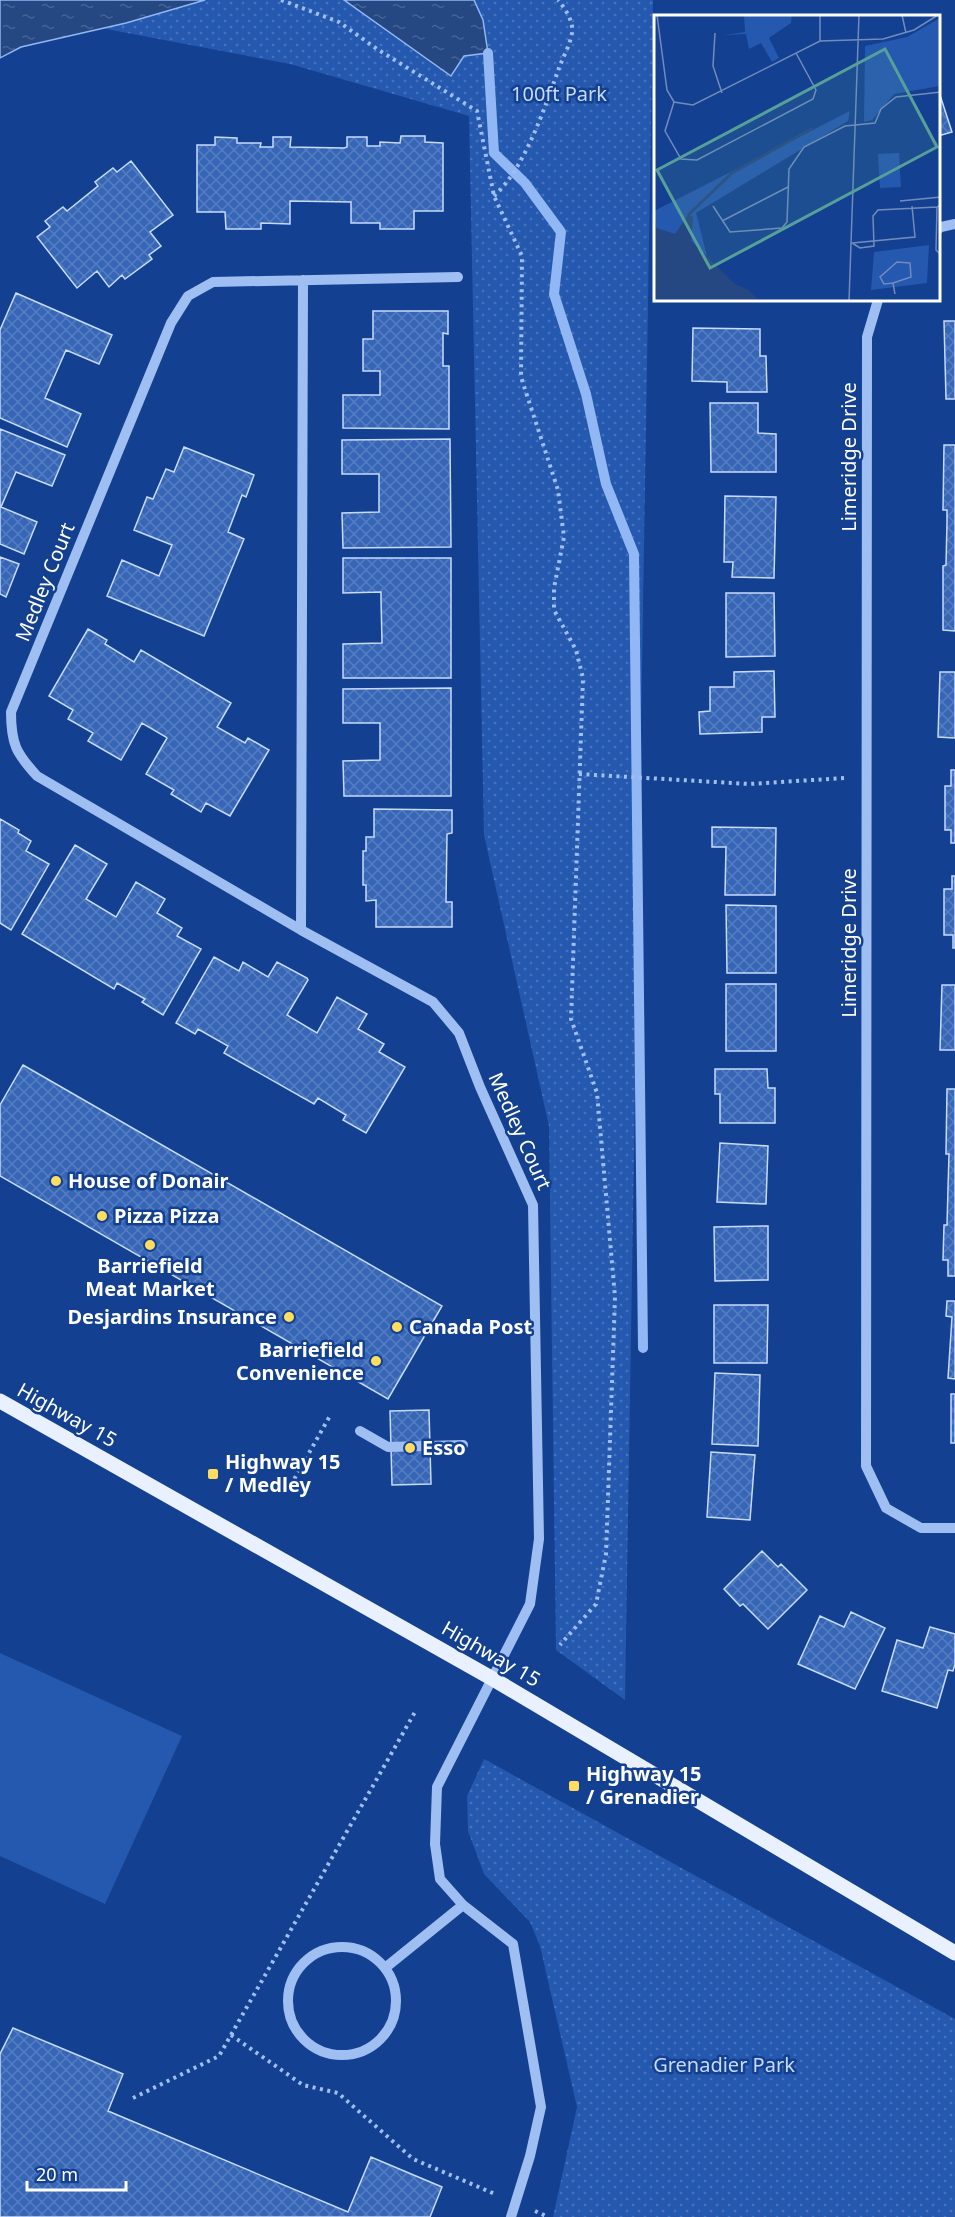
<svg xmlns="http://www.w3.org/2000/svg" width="955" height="2217" viewBox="0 0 955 2217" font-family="'Noto Sans',sans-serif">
  <defs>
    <pattern id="park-dots" width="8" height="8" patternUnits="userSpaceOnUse" patternTransform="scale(1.5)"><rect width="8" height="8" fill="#2558af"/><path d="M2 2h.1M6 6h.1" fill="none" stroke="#4671bb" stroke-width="1.8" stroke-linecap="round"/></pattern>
    <pattern id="water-ripples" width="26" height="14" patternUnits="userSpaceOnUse" patternTransform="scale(1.5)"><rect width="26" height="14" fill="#254782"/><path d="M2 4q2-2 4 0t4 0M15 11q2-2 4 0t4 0" fill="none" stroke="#466395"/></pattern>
    <pattern id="building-cross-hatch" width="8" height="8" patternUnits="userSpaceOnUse" patternTransform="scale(1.5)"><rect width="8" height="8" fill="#3766b7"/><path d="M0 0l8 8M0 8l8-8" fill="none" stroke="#557dc2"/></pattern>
  </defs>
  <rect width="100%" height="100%" fill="#134090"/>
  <path fill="url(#park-dots)" d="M187 0H653L625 1700 556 1650 549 1126 484 835 469 116 290 64 101 28Z
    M484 1759 955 2019V2217H553L577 2107 540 1946 530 1922 484 1874 468 1831 467 1796Z"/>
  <path fill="#2558af" d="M0 1653 182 1736 105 1904 0 1856Z"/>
  <path fill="url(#water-ripples)" stroke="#91b7f4" stroke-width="1.5" d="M0 0H205L126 23 21 47 0 58Z
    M344 0H474L483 20 488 53 464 56 451 76Z"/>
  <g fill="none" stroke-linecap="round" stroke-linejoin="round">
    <path stroke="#91b7f4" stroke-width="10" d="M488 53 494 153 525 183 561 232 554 294 586 394 606 484 634 554 643 1348"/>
  </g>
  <path fill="url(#building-cross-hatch)" stroke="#c6dafc" stroke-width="1.5" d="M938 89 952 132 938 136Z
    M401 136H425V142L443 143V211H414V229H380V223H351V202L290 201V224L261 223V229H226L225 212H197V145H215V137L237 138V143H261L260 147H273V137H291L290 147 344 148 347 147V137H367V146H380V142L400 143Z
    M131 161 173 215 150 232 161 246 149 255 152 259 125 279 122 275 109 287 97 271 77 288 37 237 50 227 45 221 63 207 67 211 98 186 95 182 113 168 117 172Z
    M16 293 112 335 99 364 66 350 45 398 81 414 67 447 0 418V330Z
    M373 311H448V334L443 333V366H449V429L343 428V395H380V371H363V339H373Z
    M944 321H955V399H946Z
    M693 328 760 329V356H766L767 392H727V382L692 381Z
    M710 403H758V433L776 434V472H711Z
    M0 429 65 455 52 486 16 472 1 507 37 522 24 554 0 544Z
    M450 439 451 547 343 548 342 513 379 512V474H342V440Z
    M944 445H955V631L943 630V566L946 565 947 522V510H943Z
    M184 447 254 475 246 497 242 495 228 532 244 539 204 636 107 596 122 560 159 576 172 545 134 530 147 497 153 499 166 469 174 472Z
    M725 496 776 497 774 578 732 577 733 562H724Z
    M0 557 19 564 6 597 0 594Z
    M343 558H451V678H343V644L382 643 381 599V592L343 593Z
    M726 593H774L775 656 726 657Z
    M88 629 107 640 105 644 134 662 141 650 231 703 217 727 245 743 248 738 269 750 230 816 206 803 201 812 171 794 174 790 146 774 167 738 166 737 142 723 121 760 88 741 93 733 68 719 73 710 49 696Z
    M774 671 775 717H762V732L700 734 699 712 710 711V687H734V672Z
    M940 672H955V738L938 737Z
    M451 688V796H344L343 761 380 760V723H343V689Z
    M951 770H955V843H951V830H945V786H951Z
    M374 809 452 810V833L447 834 446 902H452V927H376V900L366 901V885H363V851H366V837H374Z
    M0 819 19 830 18 833 31 841 26 851 49 864 11 930 0 923Z
    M712 827 776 828 775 895H725L726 847H712Z
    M75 845 107 864 86 899 116 917 136 882 165 899 157 913 182 928 177 936 201 949 163 1015 142 1002 145 999 117 983 114 989 22 934Z
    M952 876H955V948H953V935H944V889H952Z
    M726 905 776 906V973H727Z
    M214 957 239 971 243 962 268 977 277 962 307 978 308 980 287 1015 317 1033 337 997 367 1014 358 1029 384 1044 379 1052 405 1067 366 1133 343 1120 346 1115 318 1098 314 1104 224 1053 228 1046 198 1029 195 1034 176 1023Z
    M726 984H776V1051H726Z
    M942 985H955V1050H940Z
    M23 1065 442 1306 388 1399 0 1176V1105Z
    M715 1069H767L768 1088H775V1123H720V1094H715Z
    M947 1089H955V1276H948V1260H943L944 1225H947L948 1188 949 1154H946Z
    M720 1143 768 1146 766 1204 717 1202Z
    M768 1226V1280L715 1281 714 1227Z
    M947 1301H955V1379L948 1378 952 1317 946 1316Z
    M714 1305H768L767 1363H714Z
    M715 1373 760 1375 758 1446 712 1444Z
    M951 1394H955V1443H951Z
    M429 1410 431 1484 392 1485 390 1411Z
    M711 1452 755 1455 750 1520 707 1517Z
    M762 1551 778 1567 781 1564 807 1590 768 1629 743 1604 740 1606 724 1589Z
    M851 1612 885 1628 855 1689 798 1664 820 1616 844 1627Z
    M930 1627 955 1634V1664L953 1671 948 1670 937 1708 882 1691 897 1640 923 1648Z
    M13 2028 123 2074 108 2111 348 2212 371 2157 442 2187 430 2217H0V2054Z"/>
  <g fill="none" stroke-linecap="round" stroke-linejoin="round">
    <path stroke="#9fbef1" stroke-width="4" stroke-dasharray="3 4.5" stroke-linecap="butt" d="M281 0 339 22 377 49 477 111 494 196 522 256 521 377 558 490 564 537 554 588V610L576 650 583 678 571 1019 597 1093 615 1297 606 1554 596 1604 560 1645
      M494 196C525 168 545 107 559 68 563 57 570 45 572 33 574 22 565 8 558 0
      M579 774 749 784 845 778
      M287 1492 331 1414
      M231 2035 303 2085 338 2093 413 2159 495 2194
      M133 2098 219 2056 415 1712
      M535 2211 548 2217"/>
    <path stroke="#9fbef1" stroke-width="10" d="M938 229 941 227 955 224
      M458 277 213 282 188 296 171 323 11 712C11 744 16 753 37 776L301 930 433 1002 459 1033 480 1087 533 1205 539 1539 530 1604 437 1787 435 1844 440 1879 463 1905 513 1944 541 2107 530 2156 511 2217
      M878 300 867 337 866 1466 886 1508 921 1528H955
      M301 930 303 280
      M360 1431 388 1447 463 1445
      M288 2001a54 54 0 1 1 108 0a54 54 0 1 1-108 0Z
      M385 1968 463 1905"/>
    <path stroke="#e9f0ff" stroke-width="15" d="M0 1401 493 1679 955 1953"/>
  </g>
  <g fill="#ffdd5f" stroke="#134090" stroke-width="2">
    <circle cx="56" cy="1181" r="6"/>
    <circle cx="102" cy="1216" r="6"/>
    <circle cx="150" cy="1245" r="6"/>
    <circle cx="289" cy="1317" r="6"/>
    <circle cx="397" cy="1327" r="6"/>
    <circle cx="376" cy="1361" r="6"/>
    <circle cx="410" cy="1448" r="6"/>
    <rect x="207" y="1468" width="12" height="12" rx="3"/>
    <rect x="568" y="1780" width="12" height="12" rx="3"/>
  </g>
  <g text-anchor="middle" stroke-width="5" stroke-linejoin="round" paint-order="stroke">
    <g font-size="20" fill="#c6dafc" stroke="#134090">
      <text x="559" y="101">100ft Park</text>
      <text x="724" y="2072">Grenadier Park</text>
    </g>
    <g font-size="20" fill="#fff" stroke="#134090">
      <text transform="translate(849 457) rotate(-90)" y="7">Limeridge Drive</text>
      <text transform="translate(45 582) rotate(-68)" y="7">Medley Court</text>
      <text transform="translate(849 943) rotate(-90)" y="7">Limeridge Drive</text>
      <text transform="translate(520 1131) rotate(66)" y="7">Medley Court</text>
      <text transform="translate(67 1415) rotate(29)" y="7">Highway 15</text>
      <text transform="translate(491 1654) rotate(30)" y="7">Highway 15</text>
    </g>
    <g font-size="20" font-weight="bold" fill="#fff" stroke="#134090" text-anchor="start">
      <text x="68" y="1188">House of Donair</text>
      <text x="114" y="1223">Pizza Pizza</text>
      <text x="150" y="1273" text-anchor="middle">Barriefield<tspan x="150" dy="23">Meat Market</tspan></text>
      <text x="277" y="1324" text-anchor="end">Desjardins Insurance</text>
      <text x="409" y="1334">Canada Post</text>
      <text x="364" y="1357" text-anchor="end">Barriefield<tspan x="364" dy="23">Convenience</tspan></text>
      <text x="422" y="1455">Esso</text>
      <text x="225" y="1469">Highway 15<tspan x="225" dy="23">/ Medley</tspan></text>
      <text x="586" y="1781">Highway 15<tspan x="586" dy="23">/ Grenadier</tspan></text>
    </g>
  </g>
  <g transform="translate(654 15)">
    <rect width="286" height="286" fill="#134090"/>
    <path d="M90 0H138L137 8 115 23 125 43 118 47 107 28 95 34 92 19 70 20 91 17ZM286 3V71L240 79 218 105 210 107 211 31 253 22ZM196 96 194 106 42 198 53 241 37 226H14L2 213 0 196ZM275 230 273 268 217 275 220 237Z" fill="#2558af"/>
    <path d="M245 138 247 172 226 173 224 139Z" fill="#2558af"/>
    <path d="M34 200 39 202 37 226 81 269 95 275 105 286H0V207L2 213 21 219Z" fill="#254782"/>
    <path fill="none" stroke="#254782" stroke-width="3" d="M34 200 78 158 159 113"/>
    <path fill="none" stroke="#718cbc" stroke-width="1.5" d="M3 0 13 75 20 87 39 90 166 26 229 24 260 15 284 0M248 0 252 18M61 18 59 51 68 78M166 26V0M20 87 11 116 27 144 43 145 159 84 162 75 142 38M246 186 287 182M287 190 283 192 282 235 287 240M59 191 76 217 128 213 133 207 135 154 150 132 191 111 221 108 227 94 242 82 287 77M68 206 134 172M198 228 206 233 220 231 219 201 224 195 283 192M198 228 261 222 258 191M239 268 257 262 256 248 243 247 226 262 230 269 239 268 241 279M195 286 205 0"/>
    <path fill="#579f9a" fill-opacity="0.15" stroke="#579f9a" stroke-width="3" d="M231 34 283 132 56 253 3 155Z"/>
    <rect width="286" height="286" fill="none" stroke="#fff" stroke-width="3"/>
  </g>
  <path d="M27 2181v9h99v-9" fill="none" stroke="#ffffff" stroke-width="3"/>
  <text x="36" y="2181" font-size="18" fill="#ffffff" stroke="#134090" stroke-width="4.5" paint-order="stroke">20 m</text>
</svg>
